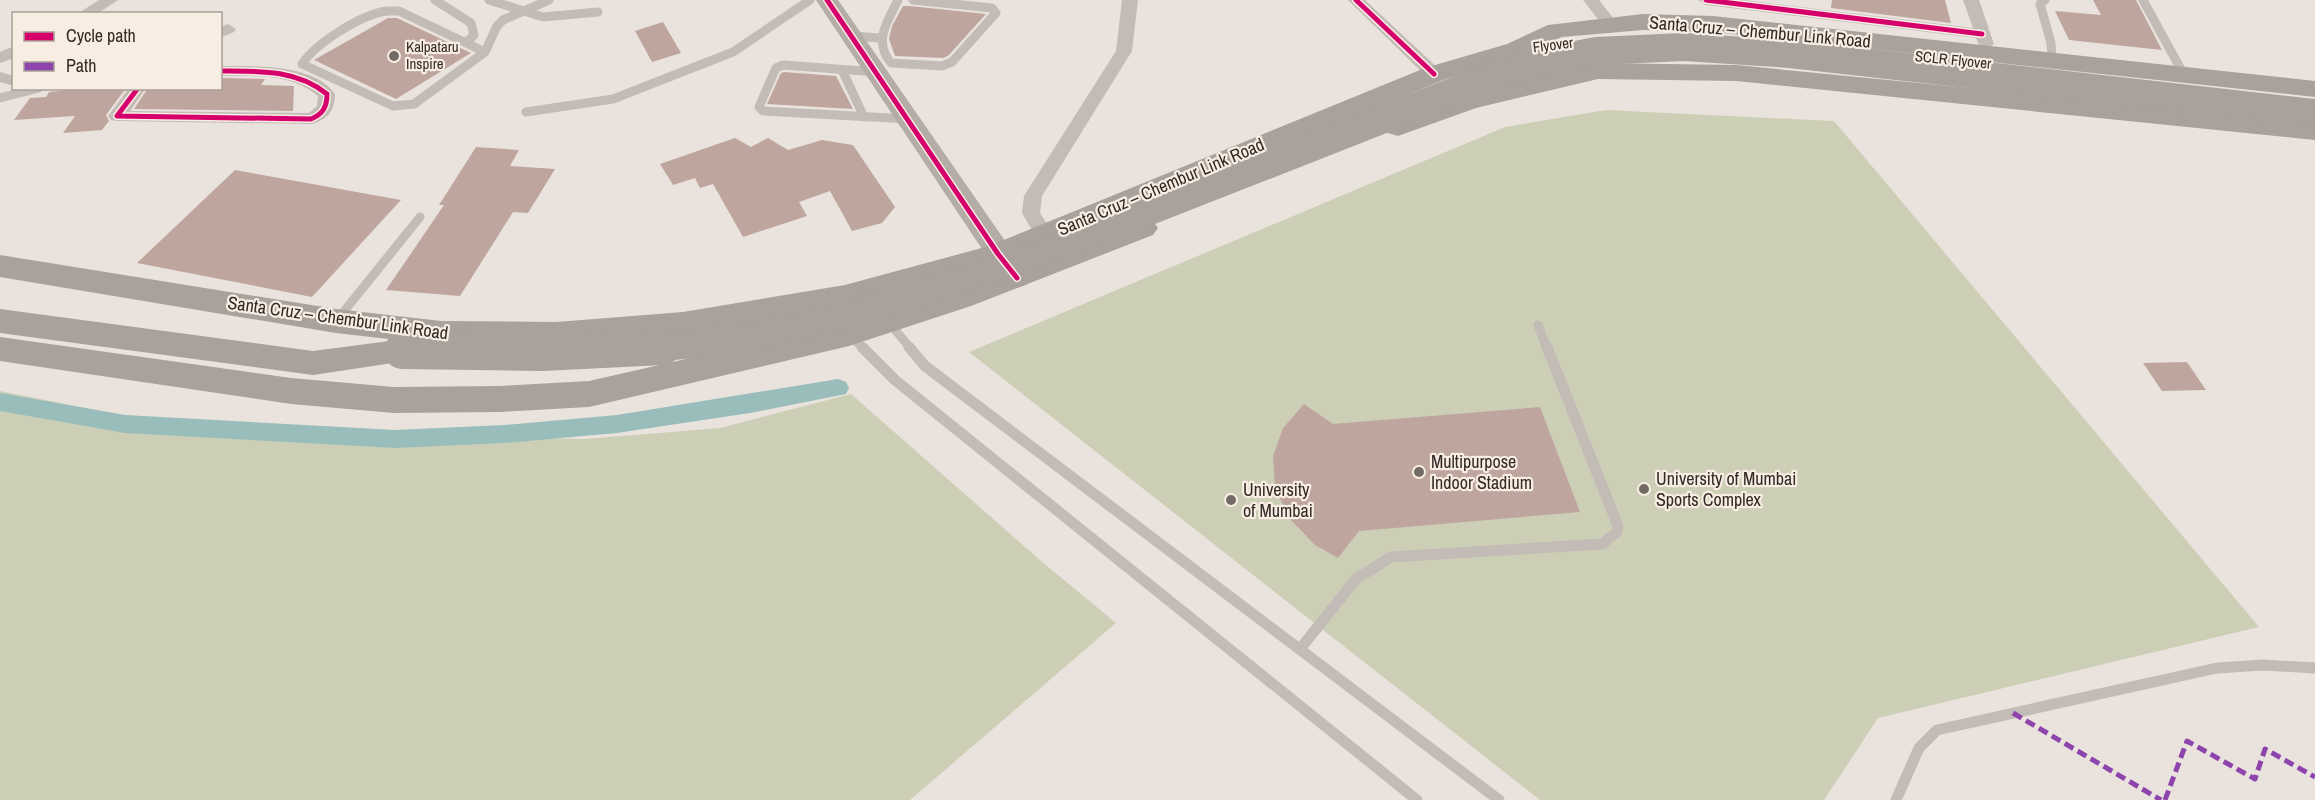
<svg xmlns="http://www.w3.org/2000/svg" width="2315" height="800" viewBox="0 0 2315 800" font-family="'Archivo Narrow',sans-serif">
  <rect width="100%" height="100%" fill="#eae3dd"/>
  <path fill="#cccfb6" d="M1606 110 1834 121 2259 627 1878 718 1824 800H1540L969 352 1505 127Z
    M0 391 201 431 585 439 720 428 851 394 1041 561 1116 623 910 800H0Z"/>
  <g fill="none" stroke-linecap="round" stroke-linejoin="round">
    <path fill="#99bdbb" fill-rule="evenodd" d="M838 379 846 382 849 388 846 394 750 413 617 433 504 443 395 448 125 433 0 411V393L125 415 395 430 504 425 617 415Z"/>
  </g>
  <path fill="#bea69e" d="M1832 0H1945L1951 23 1831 8Z
    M2093 0H2136L2162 50 2069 40 2055 11 2101 15Z
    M903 6H910L986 14 948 56 943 58 895 56 889 39 892 26Z
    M388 18H397L471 53 396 99 314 60Z
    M663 22 681 53 652 62 635 31Z
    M784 72 836 76 853 109 767 104 781 73Z
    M220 78 265 79 261 85 294 86 293 111 134 109 148 88H220Z
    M90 88H126L106 115 109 121 102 130 63 133 75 116 14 120 30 98 46 97 49 92Z
    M735 138 751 147 768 138 788 150 822 140 853 145 895 207 882 223 852 231 830 191 799 202 807 216 743 237 713 184 700 188 695 178 673 185 660 164Z
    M476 147 519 150 510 166 555 169 528 213 513 212 460 296 386 290 444 205H439Z
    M235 170 401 200 312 297 137 263Z
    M2187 362 2206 390 2162 391 2143 363Z
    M1304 404 1333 424 1540 407 1580 512 1359 531 1338 558 1315 545 1289 518 1275 487 1273 456 1283 428Z"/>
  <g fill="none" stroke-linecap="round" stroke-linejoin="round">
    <path stroke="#c3bbb6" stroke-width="9" d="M435 0 471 23 474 35 466 43
      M489 0 543 17 598 12
      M898 0C887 22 873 41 891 63L942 66 952 62 996 13 992 8 913 0
      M2045 0 2040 4 2051 43 2052 60
      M2143 0 2184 75
      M387 11H399L485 52 414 104 393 106 302 64C316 43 362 14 387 11Z
      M852 36 879 38
      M485 52 497 26 503 20
      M842 70 864 117
      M877 72 783 65 776 68 759 107 763 111 908 119
      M0 98 39 88
      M526 112 613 99 733 52 810 0
      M337 320 420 217
      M887 320 911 349
      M1538 325 1547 349
      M849 334 864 349"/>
    <path stroke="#c3bbb6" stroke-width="11" d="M862 347 895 380 1417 800
      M909 347 925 366 1499 800
      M1300 649 1356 579 1391 557 1602 544 1617 532 1618 526 1547 347
      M1896 800 1919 748 1937 730 2217 668 2263 665 2315 668"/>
    <path fill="#c3bbb6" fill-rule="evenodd" d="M99 0H118L97 14H77Z
      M1122 0H1138L1132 51 1042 196 1040 213 1054 235 1052 240 1045 242 1038 240 1022 213 1024 196 1116 51Z
      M1348 0H1365L1440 70 1442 74 1440 78H1428Z
      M1583 0H1599L1618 24 1616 27H1604Z
      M1698 0H1744L1973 28 1963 0H1979L1994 44 1986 49 1980 47 1976 38 1706 5Z
      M228 24 236 29 234 32 220 38V27Z
      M14 46V58L0 63V52Z
      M220 66C254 66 314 63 335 94 335 111 327 120 311 124L117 121 111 120 108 116 129 88H146L130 111 309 113 317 106 318 96C291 73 254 76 220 76Z
      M0 72 14 76V86L0 82Z"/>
    <path fill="#b4aca7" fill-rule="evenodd" d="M816 0H838L1026 271 1030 278 1026 285 1016 288 1006 285Z"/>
    <path fill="#a9a29c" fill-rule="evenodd" d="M1643 14 1713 16 2315 81V97L1713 32 1643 30 1562 37 1525 54 1443 80 1009 261 845 307 683 336 556 346 441 345 408 341 413 342 418 351 413 360 313 375 0 333V309L313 351 397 340 336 333 0 277V255L336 309 441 321 556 322 683 312 845 285 989 246 1425 68 1507 44 1548 25Z
      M1598 63 1736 65 2315 122V140L1736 81 1598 79 1476 108 1398 136 1388 133 1384 127 1388 121 1459 95Z
      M1143 218 1153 221 1158 228 1153 235 971 306 849 346 589 407 500 412 394 413 291 404 0 361V337L291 378 394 387 500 386 589 381 849 322 949 290Z"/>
    <path stroke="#c3bbb6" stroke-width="9" d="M503 20 549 0"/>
    <path stroke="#a9a29c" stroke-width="28" d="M632 349C818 340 993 273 1165 205 1273 163 1382 120 1490 77L1555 59 1596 51 1684 47 1790 54 2315 113"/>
    <path stroke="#a9a29c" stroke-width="36" d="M402 351 542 353 663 347"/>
    <path stroke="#8e44ad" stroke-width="5" stroke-dasharray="10 5" stroke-linecap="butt" d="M2013 713 2161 800
      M2165 800 2187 741 2255 779 2265 749 2315 777"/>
    <defs>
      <path id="cycleway" d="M827 0 998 254 1017 278
        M1356 0 1434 74
        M1706 0 1982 34
        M138 88 117 116 311 119C323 114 327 107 327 94 296 69 258 71 220 71"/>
    </defs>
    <use href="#cycleway" stroke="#f8ede3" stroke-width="8"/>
    <use href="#cycleway" stroke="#d6006c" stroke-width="5"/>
  </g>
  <g fill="#736a65" stroke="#f8ede3" stroke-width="2">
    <circle cx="394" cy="56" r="6"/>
    <circle cx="1419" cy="472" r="6"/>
    <circle cx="1644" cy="489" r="6"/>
    <circle cx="1231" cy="500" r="6"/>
  </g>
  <g text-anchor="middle" stroke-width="4.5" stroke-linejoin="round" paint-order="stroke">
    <g font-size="15" fill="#332925" stroke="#f8ede3">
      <text transform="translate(1553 45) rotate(-7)" y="5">Flyover</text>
      <text transform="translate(1953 60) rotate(6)" y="5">SCLR Flyover</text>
    </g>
    <g font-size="15" fill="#332925" stroke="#f8ede3" text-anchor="start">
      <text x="406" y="52">Kalpataru<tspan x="406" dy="17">Inspire</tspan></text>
    </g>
    <g font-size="18" fill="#332925" stroke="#f8ede3">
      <text transform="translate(1760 32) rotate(5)" y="6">Santa Cruz – Chembur Link Road</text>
      <text transform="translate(1161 187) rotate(-23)" y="6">Santa Cruz – Chembur Link Road</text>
      <text transform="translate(338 318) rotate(8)" y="6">Santa Cruz – Chembur Link Road</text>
    </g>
    <g font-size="18" fill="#332925" stroke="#f8ede3" text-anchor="start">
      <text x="1431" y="468">Multipurpose<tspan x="1431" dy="21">Indoor Stadium</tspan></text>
      <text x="1656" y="485">University of Mumbai<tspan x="1656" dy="21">Sports Complex</tspan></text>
      <text x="1243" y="496">University<tspan x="1243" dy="21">of Mumbai</tspan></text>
    </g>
  </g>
  <rect x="12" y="12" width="210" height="78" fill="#f8ede3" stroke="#a99f97" stroke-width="1.5"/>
  <rect x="24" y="32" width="30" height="9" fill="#d6006c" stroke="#a99f97" stroke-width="1.5"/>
  <text x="66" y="42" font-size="18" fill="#332925">Cycle path</text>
  <rect x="24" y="62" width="30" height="9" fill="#8e44ad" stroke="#a99f97" stroke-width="1.5"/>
  <text x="66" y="72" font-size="18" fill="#332925">Path</text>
</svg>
